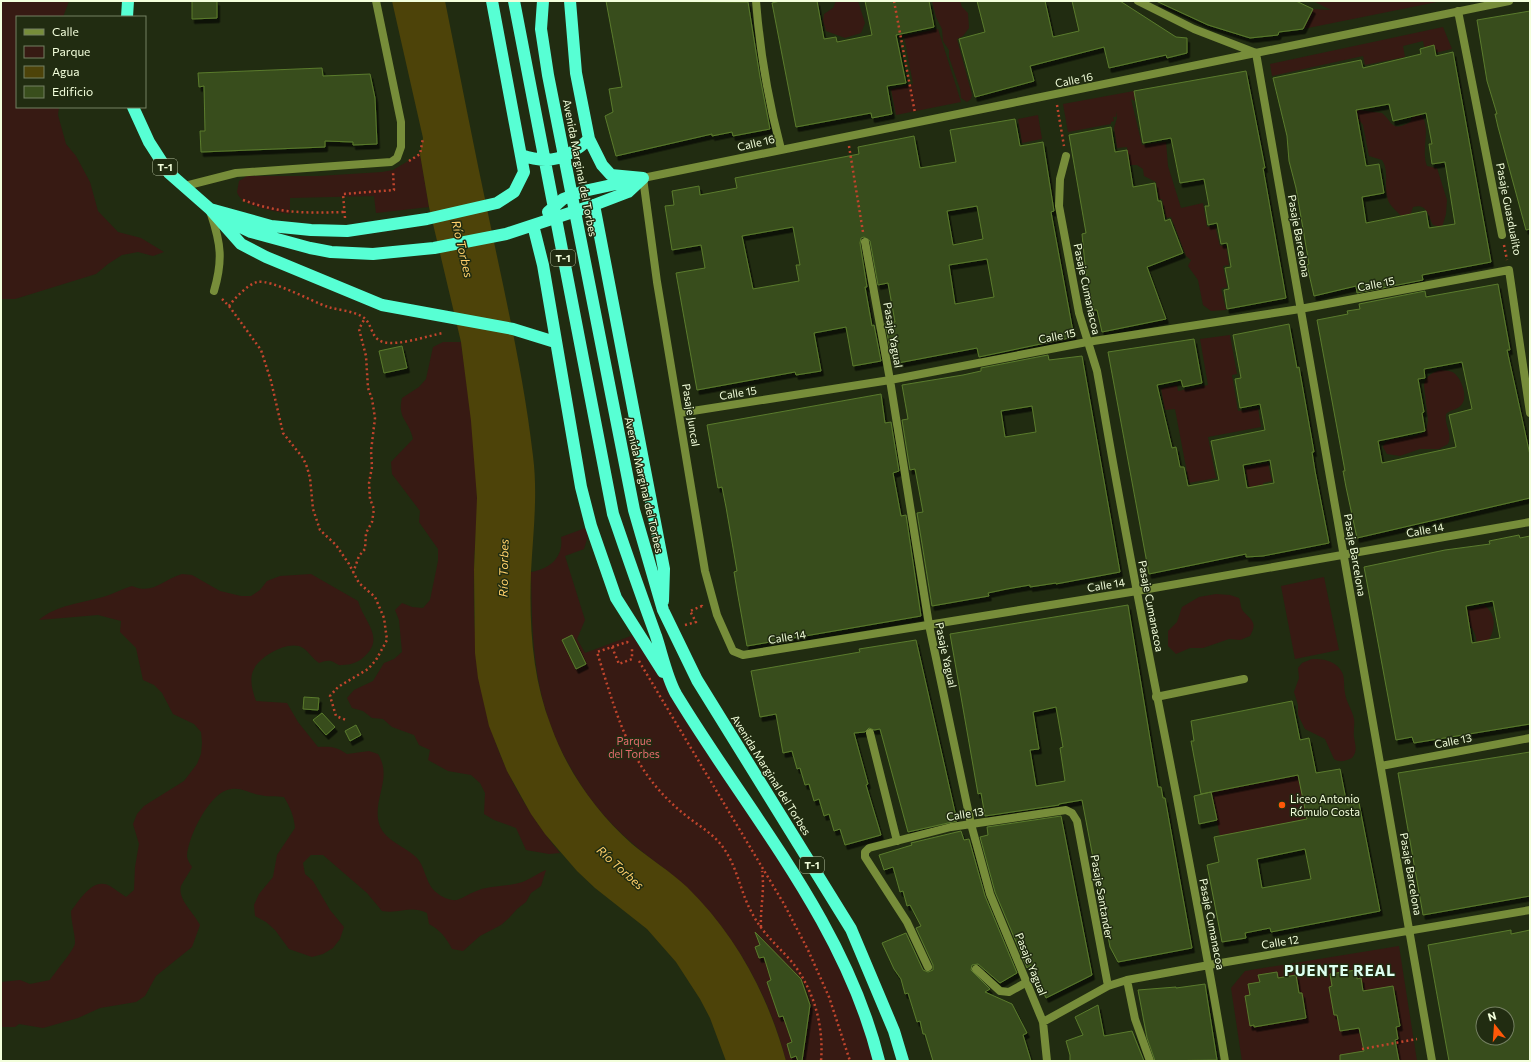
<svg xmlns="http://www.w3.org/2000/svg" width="1531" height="1062" viewBox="0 0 1531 1062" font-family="Commissioner,sans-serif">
  <defs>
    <filter id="shadow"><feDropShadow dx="2.5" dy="4.5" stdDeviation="0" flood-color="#0009"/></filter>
  </defs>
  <rect width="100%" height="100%" fill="#212c11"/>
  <path fill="#371a13" d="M1 1H69L63 17H17V107H59L58 115 66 144 76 156 90 182 98 211 118 232 141 238 164 252 153 256 138 252 122 255 108 264 96 274 15 299H1Z
    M836 1H858L865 23 861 33 845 38 826 31 823 21 824 14 833 8Z
    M932 1H960L962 7 968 13 969 28 963 36 957 39 972 95 971 99 967 102 961 98 960 89 949 57V50L943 41 942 29 936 17Z
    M1313 1H1442L1303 29 1313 9 1331 10Z
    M1443 27 1452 49 1426 55 1423 41 1403 46 1405 57 1365 65 1363 56 1272 76 1270 64Z
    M938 29 961 102 896 115 891 89 913 84 904 36Z
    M1134 91 1135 101 1131 99 1142 145 1166 142 1168 166 1181 208 1203 203 1207 227 1215 226 1220 246 1226 245 1229 265 1223 266 1227 287 1221 289 1226 310 1211 311 1203 305 1198 280 1188 266 1191 260 1186 256 1171 217 1166 218 1162 199H1159L1156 182 1144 176 1143 169 1137 165H1130L1127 147 1117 148 1114 128 1117 118 1116 111V117H1113L1114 121 1111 122V124L1068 132 1063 104Z
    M1358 110 1382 113C1393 122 1391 133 1410 122L1414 114 1419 112C1433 126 1420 149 1427 166L1437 168 1447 200 1446 214 1442 227 1433 225C1428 215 1427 203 1413 207L1410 216 1404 220C1400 213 1390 207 1388 200 1383 186 1390 172 1382 160L1369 156 1363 125 1360 121 1352 117 1354 113Z
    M1038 115 1042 139 1022 143 1018 119Z
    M420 154 429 207 376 213 374 196 290 198V214C275 211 241 207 237 192L239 181 247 176H318L382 172 393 170Z
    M1230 335 1237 374 1232 375 1238 411 1258 408 1261 427 1208 437 1216 478 1189 483 1175 409 1165 410 1161 388 1177 385 1178 391 1208 385 1200 339Z
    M443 342H461C468 394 477 446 477 499 478 523 474 547 474 571 472 685 487 763 560 853L549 854 526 850 516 828 494 820 484 814 485 793 480 783 471 775 448 771 428 760 430 750 419 745 414 735 392 727 383 719 372 718 363 711 352 708 347 698 354 690 373 681 384 663 394 659 402 652 399 620 395 610 402 603 412 607 423 608 430 600 438 561V549L419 522 420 511 392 474 391 462 413 439C409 420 397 419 402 398L419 387 426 379 433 347Z
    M1441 370C1445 371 1450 370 1454 373 1461 378 1468 396 1462 404 1458 410 1451 409 1446 414 1444 426 1453 434 1448 444L1439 449H1420L1400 456 1387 454 1383 447C1385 434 1416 441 1426 431L1428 421 1424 385C1426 376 1432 372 1441 370Z
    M1268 463 1272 481 1263 483 1266 500 1252 503 1245 467Z
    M591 526 584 549 565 556 585 620 577 639 585 653 639 633 833 940 879 1061H786C769 996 736 935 687 888 670 871 651 860 633 844 607 822 585 795 569 765 533 701 532 643 531 572 550 569 564 557 561 537Z
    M182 574 192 575 220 591 241 596H251L260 590 267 581 280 576 311 574 358 601C364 622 385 637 365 656 359 662 351 665 342 665 338 666 335 662 331 661 327 660 322 662 319 663 313 659 308 651 303 648 289 639 258 657 253 671 249 681 253 692 256 701L287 703 298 722 318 747C330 746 337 747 347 754L369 751 378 754C392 777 375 795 378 819 381 840 402 844 416 857 426 867 425 884 437 893 442 897 450 901 457 900 463 898 472 892 479 890 494 885 513 887 527 880 534 877 538 873 546 870L541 886 531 893 526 902 517 909 509 918 501 925 480 936 463 951 452 949C446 937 440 930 429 924L427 913C410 905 401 914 382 911L367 893 323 855H311L303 863 305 874 313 881 330 910 344 927 340 939 333 948 323 954 312 957 289 949 275 930 266 922 255 916 254 905 259 894 273 877 277 855 295 828C294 816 290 807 284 797 276 796 267 797 260 795 247 793 241 786 227 790 208 796 188 837 187 856 187 859 190 864 192 867 189 873 184 880 181 886 177 899 195 914 200 925L192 947 156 976 145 996 136 1002 100 1008 78 1018 43 1028 19 1024 15 1027H1V982L20 980 30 984 50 980C55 972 75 949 75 943 75 933 71 922 71 911 79 901 93 876 110 886 115 889 120 893 126 897L134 890 135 867 139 844 133 824 137 814 144 806 184 781 197 764 201 754 202 743 201 732 194 724 173 714 162 693 154 685 143 680 136 648 120 632 121 621 98 615 39 620C56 605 82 603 103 597 113 594 122 589 132 586 153 595 162 580 182 574Z
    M1324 577 1339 650 1295 659 1281 586Z
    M1216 594 1230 595 1239 598C1241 602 1240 607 1243 611 1251 620 1258 622 1250 636L1240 640 1229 639 1203 648H1190L1176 654 1168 646V631L1177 622 1182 607 1199 597Z
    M1484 605C1504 620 1489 643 1477 657 1477 643 1478 630 1465 621L1466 610Z
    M1312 659C1323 659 1333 660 1340 669 1346 677 1343 684 1345 693 1346 702 1352 709 1354 719 1355 725 1353 731 1354 737 1355 745 1358 751 1352 758 1345 761 1340 763 1334 759L1325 739 1305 729 1298 715V705L1294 692 1299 678 1298 668 1302 663Z
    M1298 775 1307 819 1220 836 1211 792Z
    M1399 946 1417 1061H1242L1231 988 1245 971Z"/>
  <path fill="#4d4309" d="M392 1H445C460 75 474 149 490 223 506 300 524 377 533 456 538 495 533 533 531 572 529 624 532 677 551 726 567 771 596 812 632 844 650 859 670 871 687 887 736 935 768 995 786 1061H726L710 1018 700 999 676 962 647 929 595 888 577 871 545 834 531 814 507 771 489 726 478 678 475 653 474 570 477 498 471 421 461 342 429 207 420 154 423 138Z"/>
  <path fill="#394e1c" stroke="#5a7b2d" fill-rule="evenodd" filter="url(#shadow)" d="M192 1H217V18L192 19Z
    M606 1 748 2 760 77 770 129 733 136 732 132 712 136V134L616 156 605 116 613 112 609 89 622 87Z
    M780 1H817L824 39 836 37 837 42 872 35 865 1H929L934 27 896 35 906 83 887 86 892 114 872 118 871 113 796 127 772 3Z
    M977 1H1045L1053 37 1079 31 1072 1H1120L1176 37 1187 38V53L1167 58 1166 55 1109 68 1104 47 1030 66 1034 81 975 97 959 39 985 32Z
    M1156 1H1296L1313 9 1303 29 1279 32 1278 35 1250 38 1208 25Z
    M1530 11V229L1526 230 1498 127 1495 114H1497L1487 81 1477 20Z
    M1434 45 1436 56 1453 52 1491 262 1422 275 1423 280 1357 293 1356 286 1314 296 1307 265 1309 264 1296 188 1289 161 1287 136 1273 78 1361 60 1363 68 1421 54 1420 49ZM1389 104 1393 121 1426 113 1432 144H1429L1432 164 1445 162 1455 224 1429 228 1426 211 1366 223 1362 197 1384 193 1379 164 1366 166 1356 110Z
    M322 68 323 76 370 74 375 98 377 144 353 145V142L325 141V147L201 152 200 131H205L204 86 199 87 198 73Z
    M1246 71 1265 168H1263L1286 298 1227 309 1224 290 1229 289 1225 268 1231 267 1227 243 1221 244 1217 223 1208 225 1205 206H1209L1204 179 1180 183 1171 138 1143 143 1134 91Z
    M1015 119 1020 146 1043 142 1054 211 1051 212 1074 337 979 357 977 348 898 363 897 358 892 359 885 323 895 322 888 283 878 285 870 241 864 237 861 238 860 243 867 287H865L872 326 874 325 881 361 853 366 846 327 814 333 821 371 796 375 795 372 697 390 676 273 705 268 701 245 672 250 665 206 674 205 672 191 699 186 700 195 737 188 735 178 859 154 858 147 914 136 920 168 956 162 950 130ZM977 206 983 239 953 245 947 211ZM793 227 800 265H796L799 281 753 289 742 236ZM987 259 994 297 955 304 949 265Z
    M1111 127 1115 152 1127 150 1133 187 1155 183 1158 201H1161L1165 221 1170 219 1183 253 1147 267 1166 319 1102 332 1097 310H1094L1086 275 1082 234 1086 233 1069 135Z
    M1498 284 1510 350H1507L1530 455V498L1357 538 1346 487 1343 471H1345L1317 320 1348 314 1347 311 1360 309 1359 304 1425 291 1426 297ZM1462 362 1472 409 1449 415 1456 447 1382 463 1378 441 1425 431 1422 413 1424 412 1418 379 1425 378 1424 369Z
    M1289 324 1297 368 1299 367 1314 452H1312L1315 471 1329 543 1263 556 1246 557V554L1149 574 1108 352 1194 339 1202 383 1183 387 1181 380 1157 385 1172 448 1176 447 1180 467H1184L1188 486 1219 480 1211 441 1265 430 1260 404 1240 408 1235 379 1241 378 1233 335ZM1270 460 1274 483 1247 488 1243 465Z
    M402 346 407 368 384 373 379 351Z
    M1048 355 1049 360 1082 356 1120 572 1056 584V583L1030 587V585L1007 589 988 593 989 596 932 606 917 513 923 512 915 469 910 470 902 420 908 419 902 385 963 375 981 371V368ZM1032 406 1036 432 1005 437 1001 411Z
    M881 394 885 423 891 422 899 471 893 473 901 516 906 515 921 616 747 646 738 596 734 572 737 571 726 507 722 487 718 488 707 425Z
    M1519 535 1520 538 1530 536V724L1414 743 1412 737 1396 740 1364 567 1445 550 1490 544 1489 541ZM1493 601 1500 638 1472 643 1466 606Z
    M1128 605 1158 787H1161L1163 798H1165L1192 948 1118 962 1110 947 1082 800 1059 804V805L985 816 981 793 978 794 950 634ZM1056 707 1063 747 1060 748 1065 781 1036 786 1030 750 1039 749 1033 712Z
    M572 635 586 664 576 669 562 640Z
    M916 640 957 821 908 832 880 729 874 730 869 728 865 732 854 733 868 784 866 785 881 835 845 845 840 829 834 831 829 814 824 816 819 799 814 801 809 784 805 785 800 768 797 769 792 751 783 753 776 714 760 717 751 671 860 652 859 649Z
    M304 697 319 698 318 710 303 709Z
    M1292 701 1300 740 1309 738 1316 773 1340 769 1347 805 1359 803 1380 911 1271 932 1270 928 1245 933 1246 938 1222 942 1207 865 1219 862 1214 837 1307 819 1298 775 1201 794 1191 741H1194L1191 721ZM1305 849 1311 879 1262 888 1257 859Z
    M322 713 335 727 326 735 313 720Z
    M356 725 361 735 350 741 345 731Z
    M1530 752V896L1423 915 1398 773Z
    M1211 792 1217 820 1199 824 1194 796Z
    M1061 816 1092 975 1046 998 1031 965 1027 968 995 892 980 837 988 835 987 827Z
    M961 831 964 840 969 839 985 896 1017 973 1000 983 978 964 972 965 971 970 990 989 985 992 1012 1004 1027 1033 1023 1035 1031 1061H933L925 1034H923L920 1021 917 1022 908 993 905 994 901 979 894 969 882 943 906 933 923 970 928 972 933 970V965L916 928 921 926 910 905 907 906 903 891 900 892 893 867 884 870 879 855 912 845 911 843Z
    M1511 930V934L1530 930V1061H1449L1428 945ZM1483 1014H1507V1038H1483Z
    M755 932 801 979 810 1005 802 1061H798L796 1056 791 1058 787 1044 792 1042 783 1016 779 1017 767 982 771 980 764 957 759 958 755 947 760 945Z
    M1356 970 1357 979 1361 978 1363 991 1393 986 1400 1026 1396 1027 1398 1039 1395 1040 1399 1061H1340V1055L1364 1051 1359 1028 1340 1031 1337 1015H1334L1329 987 1332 986 1330 974Z
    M1277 972 1278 978 1296 975 1299 993H1302L1306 1018 1254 1027V1025L1250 1026 1245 996 1250 995 1248 984 1260 982 1258 975Z
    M1205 984 1217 1060 1155 1061 1147 1038 1138 990 1176 987V988Z
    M1098 1005 1104 1036 1132 1031 1144 1061H1070V1055L1066 1041 1083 1035 1075 1017Z"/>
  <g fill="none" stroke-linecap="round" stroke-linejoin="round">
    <path stroke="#c2452d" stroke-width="2.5" stroke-dasharray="2 3" stroke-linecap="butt" d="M894 1 915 113
      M1057 105 1064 146
      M849 146 863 232
      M409 161 420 154 423 138
      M243 200C280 214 307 213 344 212
      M345 218 343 194 394 190 393 172
      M1504 245 1507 260
      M222 299 229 306 261 350 271 381 283 433 303 458 307 467 310 478 313 509 320 530 336 545 349 564 359 583 375 597 384 618 387 640 376 660 368 669 338 687 330 696 336 716 346 720
      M229 306C235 298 247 285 257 282 271 279 311 301 328 307 339 310 353 311 363 317 373 324 370 338 383 342 399 346 427 336 443 333
      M353 573 359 556 365 549 366 533 372 522 374 509 370 499 369 483 372 467 371 451 375 418 372 399 368 388 366 356 359 329 365 318
      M685 625 696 622 690 611 702 606V607
      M628 643 627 642 597 652C610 693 621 736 645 772 656 788 669 802 684 814 695 823 707 830 717 840 738 863 738 888 752 913 762 933 778 946 792 962 814 990 824 1026 821 1061
      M612 647 619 664 632 659V648
      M639 661 784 904 808 950 829 997 850 1061
      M761 927C760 908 765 891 762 871
      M1362 1049 1417 1039"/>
    <path stroke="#778d3a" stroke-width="8" d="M211 214C221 244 223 260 214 291
      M1156 697 1244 679
      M976 969 1000 991 1009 992 1027 982"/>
    <path stroke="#778d3a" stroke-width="8" d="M756 1C760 52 768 100 781 149
      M1138 1 1194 29 1256 53 1432 1061
      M1509 1C1220 60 932 120 643 178L657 282 705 571 717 615 733 651 743 655 1137 591 1530 522
      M1458 11 1502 235
      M1066 156 1060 179 1059 206 1079 313 1097 371 1103 405C1140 625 1189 842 1225 1061
      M185 186 236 173 391 162 397 158 401 147V122L376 1
      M865 242 890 380 929 625 971 824 990 894 1043 1022 1047 1061
      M680 413 890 380 1087 342 1300 309 1509 270 1530 413
      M870 733 897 841
      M1381 766 1530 738
      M928 967 907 922 865 857V852L869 848 951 827 1066 810 1072 813 1077 821 1108 986
      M1127 980 1135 1019 1150 1061
      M1043 1022 1108 986 1127 980 1209 965 1530 910"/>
    <path stroke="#57ffd4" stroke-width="12" d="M514 1 613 514C627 555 641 595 656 636 662 654 667 678 676 694 748 813 845 923 879 1061
      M543 1 541 29 548 75 634 510 663 610 697 680 851 929 894 1031 903 1061
      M570 1 576 73 589 139 602 165 611 175 643 178
      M127 17 128 1
      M133 107 149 142 169 173 210 209 241 244 266 257 382 305 513 329 555 342
      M521 155C549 165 568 159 589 139
      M594 205 664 569 663 601
      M210 209 271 226 311 230 347 231 427 219 497 203 514 192 524 172 492 1
      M548 212 563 199 584 191 630 181
      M226 220 251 232 310 248 331 252 373 254 434 248 506 234 594 205 628 192 643 178
      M533 225 543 265 581 487 591 526 616 598 663 672"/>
  </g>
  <circle fill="#ff5808" stroke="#212c11" stroke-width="1.5" cx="1282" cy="805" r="4"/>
  <g text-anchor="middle" stroke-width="3" stroke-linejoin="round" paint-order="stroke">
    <g fill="#212c11" stroke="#b4c09f" stroke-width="1">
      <rect x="153" y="159" width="24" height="16" rx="3"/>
      <rect x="551" y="250" width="24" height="16" rx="3"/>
      <rect x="800" y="857" width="24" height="16" rx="3"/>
    </g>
    <g font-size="10" font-weight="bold" fill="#f3ffdc">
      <text x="165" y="171">T-1</text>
      <text x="563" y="262">T-1</text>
      <text x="812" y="869">T-1</text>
    </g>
    <g font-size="11" fill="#f3ffdc" stroke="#212c11">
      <text transform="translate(1074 80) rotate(-11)" y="4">Calle 16</text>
      <text transform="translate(756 143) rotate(-13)" y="4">Calle 16</text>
      <text transform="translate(580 168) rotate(79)" y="4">Avenida Marginal del Torbes</text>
      <text transform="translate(1509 209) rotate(79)" y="4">Pasaje Guasdualito</text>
      <text transform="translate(1299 236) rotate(80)" y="4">Pasaje Barcelona</text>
      <text transform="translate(1376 284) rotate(-11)" y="4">Calle 15</text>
      <text transform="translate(1087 289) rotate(78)" y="4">Pasaje Cumanacoa</text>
      <text transform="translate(893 335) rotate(80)" y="4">Pasaje Yagual</text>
      <text transform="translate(1057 336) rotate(-11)" y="4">Calle 15</text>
      <text transform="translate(738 393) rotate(-9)" y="4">Calle 15</text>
      <text transform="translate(691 415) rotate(81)" y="4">Pasaje Juncal</text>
      <text transform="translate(644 485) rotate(77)" y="4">Avenida Marginal del Torbes</text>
      <text transform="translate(1425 530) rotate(-10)" y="4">Calle 14</text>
      <text transform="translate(1355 555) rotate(80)" y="4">Pasaje Barcelona</text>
      <text transform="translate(1106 585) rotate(-9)" y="4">Calle 14</text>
      <text transform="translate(1151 606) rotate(79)" y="4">Pasaje Cumanacoa</text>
      <text transform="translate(787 637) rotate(-9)" y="4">Calle 14</text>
      <text transform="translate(946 655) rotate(78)" y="4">Pasaje Yagual</text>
      <text transform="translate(1453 741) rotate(-11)" y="4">Calle 13</text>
      <text transform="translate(771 775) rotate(58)" y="4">Avenida Marginal del Torbes</text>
      <text transform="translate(965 814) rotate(-9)" y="4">Calle 13</text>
      <text transform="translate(1411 874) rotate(80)" y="4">Pasaje Barcelona</text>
      <text transform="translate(1102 897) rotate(80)" y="4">Pasaje Santander</text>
      <text transform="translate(1212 924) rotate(79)" y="4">Pasaje Cumanacoa</text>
      <text transform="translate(1280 942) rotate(-9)" y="4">Calle 12</text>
      <text transform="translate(1031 964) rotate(68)" y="4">Pasaje Yagual</text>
    </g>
    <g font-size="11" fill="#e56b6e" stroke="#212c11">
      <text x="634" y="745">Parque<tspan x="634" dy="13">del Torbes</tspan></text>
    </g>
    <g font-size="11" fill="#f3ffdc" stroke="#212c11" text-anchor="start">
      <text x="1290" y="803">Liceo Antonio<tspan x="1290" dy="13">Rómulo Costa</tspan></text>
    </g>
    <g font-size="12" font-style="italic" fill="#ffd06a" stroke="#212c11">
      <text transform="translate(462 249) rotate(77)" y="4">Río Torbes</text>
      <text transform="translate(504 568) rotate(-89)" y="4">Río Torbes</text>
      <text transform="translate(620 868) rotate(42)" y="4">Río Torbes</text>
    </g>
    <g font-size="15" font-weight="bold" letter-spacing="1" fill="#defff1" stroke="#212c11">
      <text x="1340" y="976">PUENTE REAL</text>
    </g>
  </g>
  <rect width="1531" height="1062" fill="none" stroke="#f3ffdc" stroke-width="4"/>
  <rect x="16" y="16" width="130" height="92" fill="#212c11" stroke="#758062"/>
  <rect x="24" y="29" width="20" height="6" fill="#778d3a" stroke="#758062"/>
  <text x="52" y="36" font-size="12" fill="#f3ffdc">Calle</text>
  <rect x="24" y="46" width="20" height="12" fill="#371a13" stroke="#758062"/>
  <text x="52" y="56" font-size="12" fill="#f3ffdc">Parque</text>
  <rect x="24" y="66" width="20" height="12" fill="#4d4309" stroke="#758062"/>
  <text x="52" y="76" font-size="12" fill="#f3ffdc">Agua</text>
  <rect x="24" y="86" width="20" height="12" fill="#394e1c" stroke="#758062"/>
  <text x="52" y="96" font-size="12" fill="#f3ffdc">Edificio</text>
  <g transform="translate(1495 1026) rotate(343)"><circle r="19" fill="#212c11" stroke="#758062"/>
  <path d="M0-3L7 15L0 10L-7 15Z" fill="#ff5808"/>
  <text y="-6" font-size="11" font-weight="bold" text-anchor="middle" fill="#f3ffdc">N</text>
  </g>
</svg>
